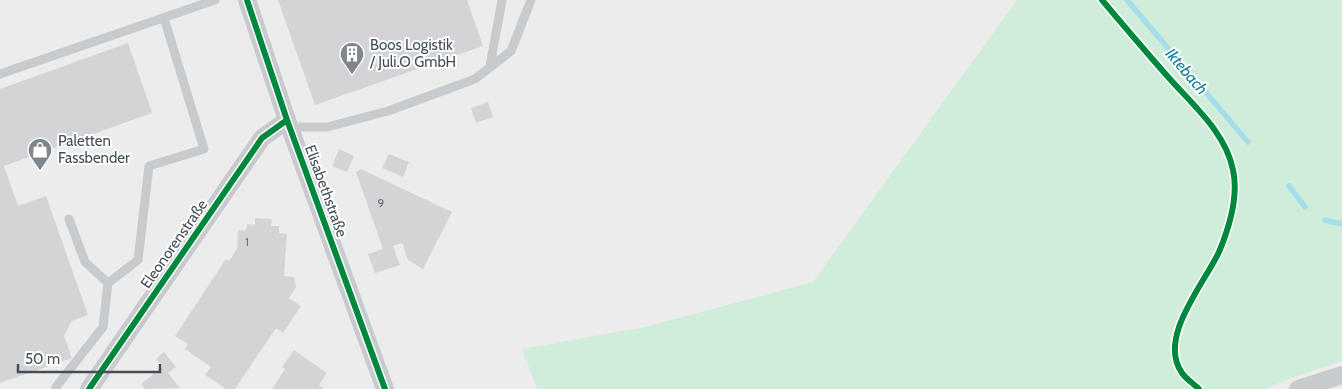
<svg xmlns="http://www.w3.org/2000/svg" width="1342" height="389" viewBox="0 0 1342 389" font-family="Cabin,sans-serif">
  <rect width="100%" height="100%" fill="#edecec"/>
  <path fill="#d0edda" d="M1017 0H1096C1128 36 1160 71 1191 108 1203 122 1221 140 1227 157 1242 205 1214 254 1191 295 1181 312 1168 331 1171 352 1175 375 1184 373 1194 389H537L522 349 645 327 813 282Z
    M1107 0H1342V361L1291 378 1265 389H1204L1184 371 1178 351 1179 337 1189 313 1223 252 1238 190 1237 172 1232 151 1211 118Z"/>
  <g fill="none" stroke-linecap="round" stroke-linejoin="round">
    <path stroke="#a6ddea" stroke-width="5.5" d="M1127 0 1248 142
      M1289 186 1305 207
      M1325 220 1342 224"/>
  </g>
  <path fill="#d4d4d7" d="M278 0H467L483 46 315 105Z
    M128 43 152 113 4 166 18 206 46 196 88 315 72 321 64 336 72 358 0 383V89Z
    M488 102 493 117 476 123 471 108Z
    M339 149 354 156 347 172 332 166Z
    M389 154 409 162 403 177 382 168Z
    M361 169 452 212 423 269 408 260 402 243 393 246 400 265 375 273 368 254 383 249 356 172Z
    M255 218 272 219 271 226H279V233L287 234 284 276 294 277 296 287 289 298 301 306 283 333 276 328 235 389H226L205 375 211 367 185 349 188 344 175 336 226 259 229 261 237 249 238 230 246 231 247 224 255 225Z
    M294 350 327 373 319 385 324 389H272L285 369 282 367Z
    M164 352 176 367 168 373 180 388 145 389 141 384 163 366 156 359Z"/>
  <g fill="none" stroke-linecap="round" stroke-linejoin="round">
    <path stroke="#c8cbcd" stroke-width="9" d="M490 66 502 0
      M0 74 215 0
      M290 127H327L388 111 475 79 511 51 531 0
      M69 219 85 262 108 283
      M56 387 103 327 108 283 138 260 149 166 204 149 164 18"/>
    <path stroke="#c8cbcd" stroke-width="18" d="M247 0 287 120 385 389
      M89 389 262 138 287 120
      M1298 389 1342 375"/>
    <defs>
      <path id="cycleway" d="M247 0 287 120 385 389
        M1102 0C1124 26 1146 52 1169 78 1193 105 1226 133 1233 170 1239 197 1229 228 1219 252 1204 284 1157 338 1182 373 1186 379 1194 384 1199 389
        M89 389 262 138 287 120"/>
    </defs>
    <use href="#cycleway" stroke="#fff" stroke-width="9"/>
    <use href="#cycleway" stroke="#00873e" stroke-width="6"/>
  </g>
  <defs>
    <symbol id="building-pin" viewBox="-11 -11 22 30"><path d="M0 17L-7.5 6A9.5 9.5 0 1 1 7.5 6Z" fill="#7f868c" stroke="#fff"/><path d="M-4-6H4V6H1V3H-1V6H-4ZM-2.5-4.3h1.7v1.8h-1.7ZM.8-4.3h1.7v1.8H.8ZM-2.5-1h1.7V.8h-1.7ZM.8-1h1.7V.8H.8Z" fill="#fff"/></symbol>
    <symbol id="shop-pin" viewBox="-11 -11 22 30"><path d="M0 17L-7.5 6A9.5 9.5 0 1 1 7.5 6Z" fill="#7f868c" stroke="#fff"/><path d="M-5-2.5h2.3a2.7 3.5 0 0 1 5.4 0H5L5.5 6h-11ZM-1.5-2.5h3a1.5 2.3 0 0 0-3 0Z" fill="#fff"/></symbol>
  </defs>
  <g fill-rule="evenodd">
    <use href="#building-pin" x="338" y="40" width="28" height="38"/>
    <use href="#shop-pin" x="26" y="136" width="28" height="38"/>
  </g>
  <g text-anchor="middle" stroke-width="4" stroke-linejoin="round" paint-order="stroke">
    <g font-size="12" fill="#6a7279">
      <text x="381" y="207">9</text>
      <text x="247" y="246">1</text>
    </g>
    <g font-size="15" fill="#444f58" stroke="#fff" text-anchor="start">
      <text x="370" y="50">Boos Logistik<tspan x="370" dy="17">/ Juli.O GmbH</tspan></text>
      <text x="58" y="146">Paletten<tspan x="58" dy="17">Fassbender</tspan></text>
    </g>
    <g font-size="15" fill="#444f58" stroke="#fff">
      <text transform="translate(326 191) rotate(70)" y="5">Elisabethstraße</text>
      <text transform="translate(174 244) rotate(-55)" y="5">Eleonorenstraße</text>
    </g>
    <g font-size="16" font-style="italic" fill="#0f7e9a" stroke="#fff">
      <text transform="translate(1187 71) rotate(49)" y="6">Iktebach</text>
    </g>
  </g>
  <path d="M18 364v8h142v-8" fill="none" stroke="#444f58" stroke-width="2.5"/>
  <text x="25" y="364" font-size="15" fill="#444f58" stroke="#ffffff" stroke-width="4" paint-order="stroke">50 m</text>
</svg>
